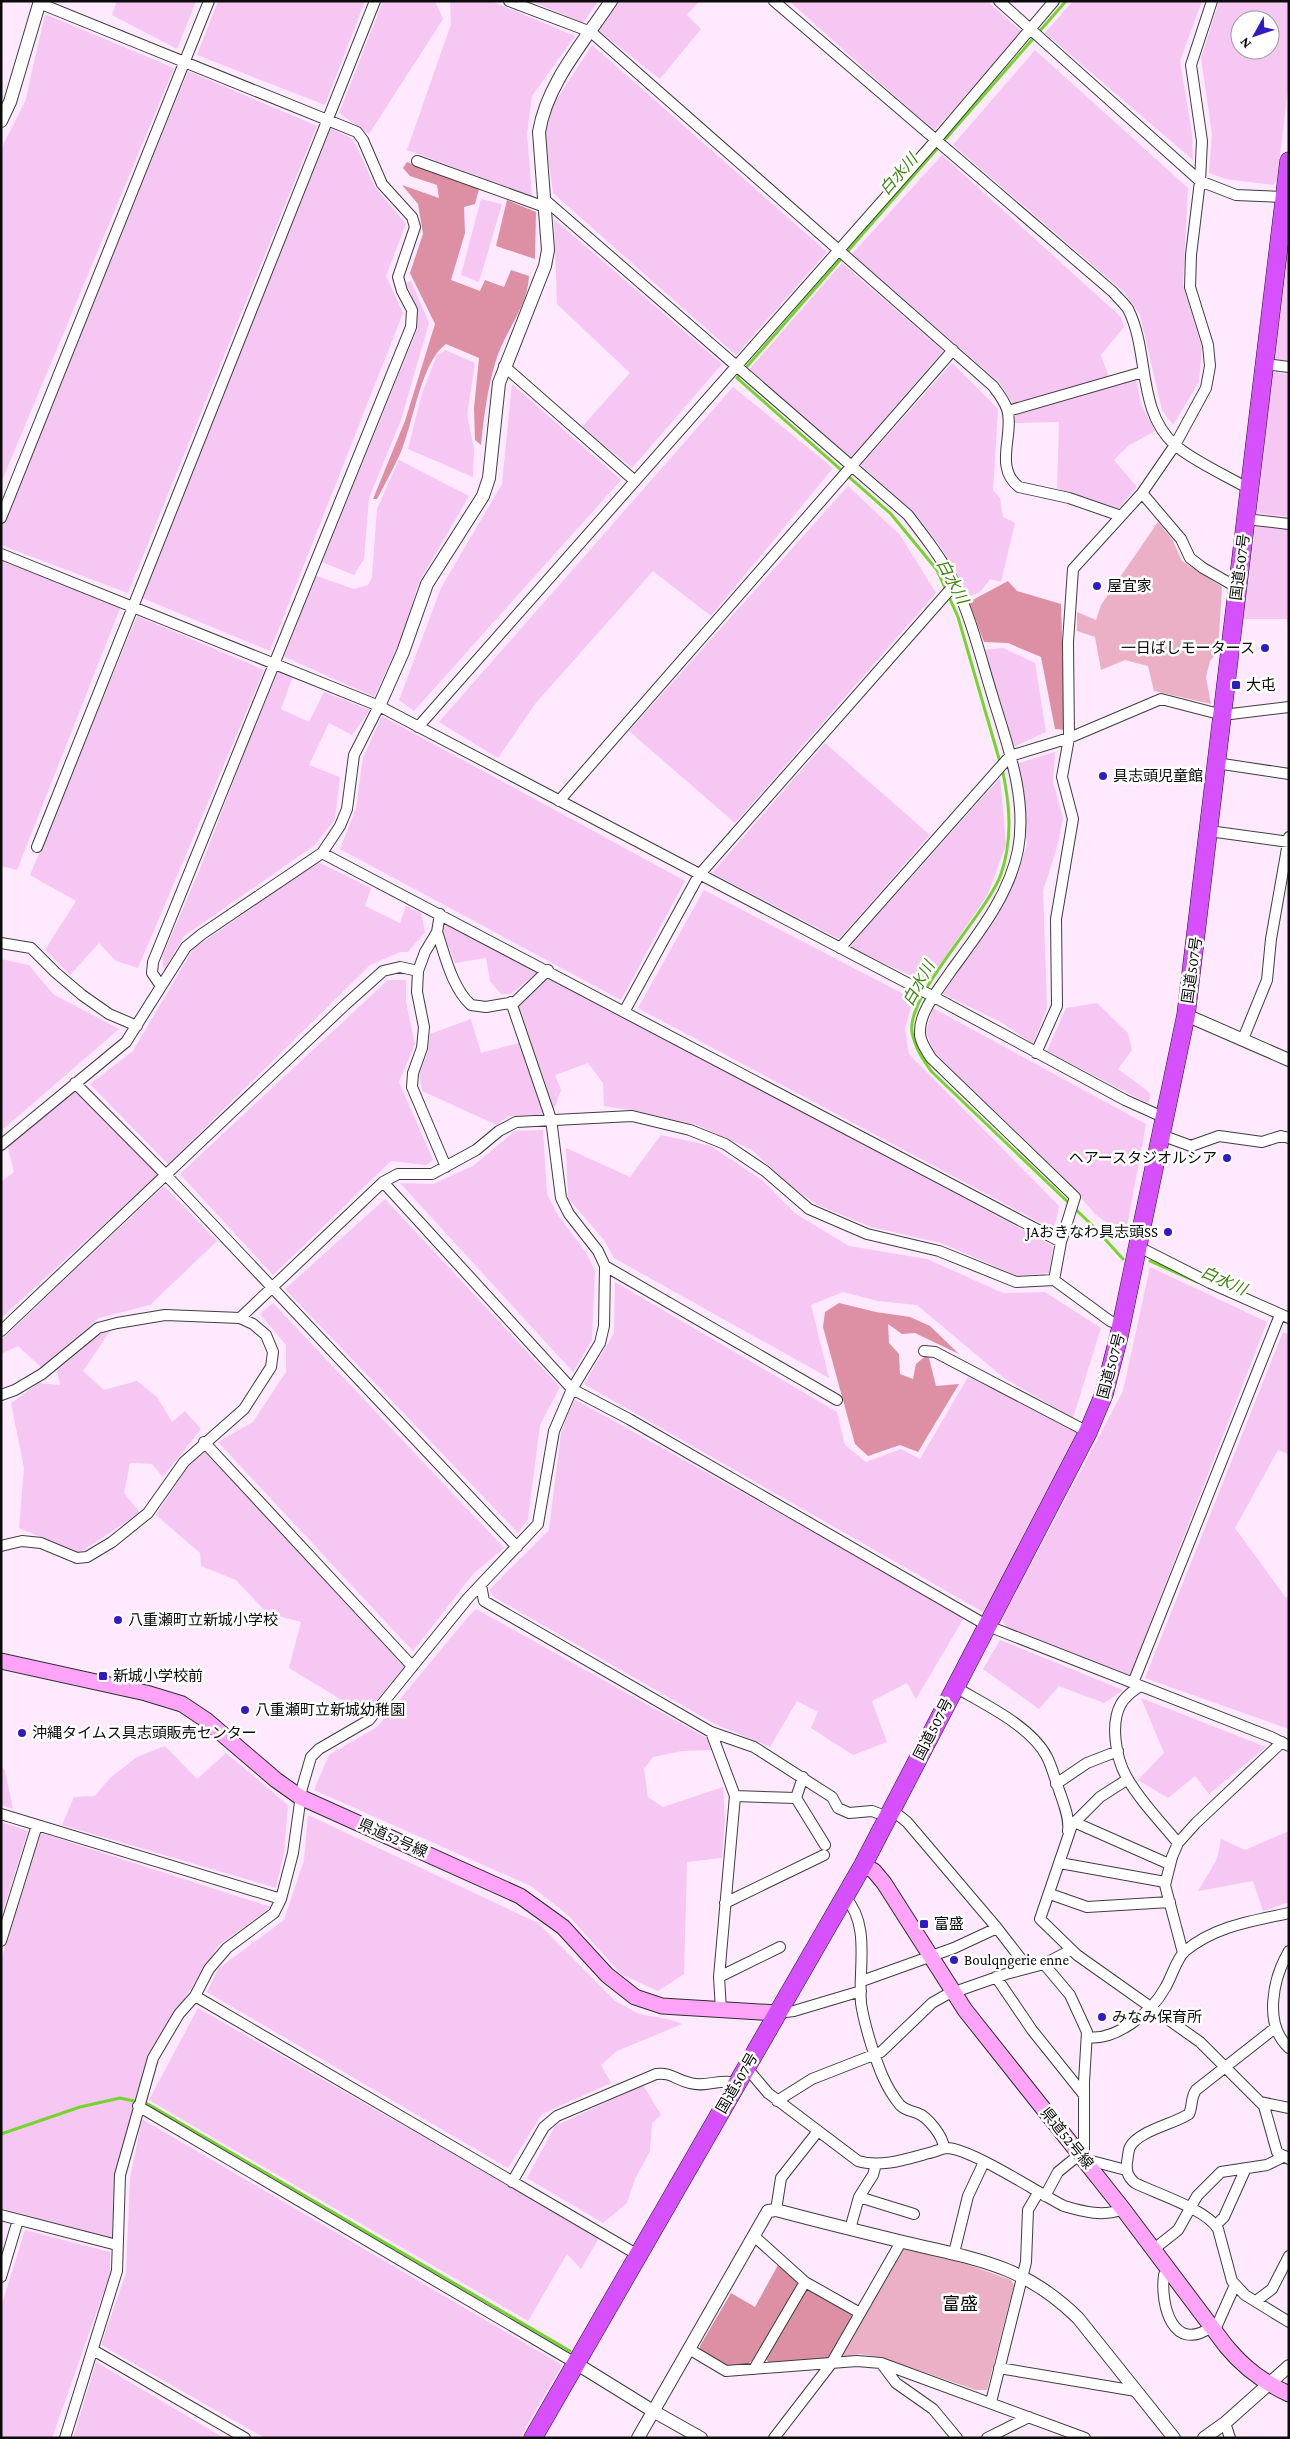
<svg xmlns="http://www.w3.org/2000/svg" width="1290" height="2439" viewBox="0 0 1290 2439" font-family="'Crimson Pro','Noto Sans JP',serif">
  <rect width="100%" height="100%" fill="#fee9ff"/>
  <path fill="#f6c7f2" fill-rule="evenodd" d="M117 1H196L177 49 112 15Z
    M218 1H365L325 105 197 55Z
    M383 1H435L443 19 369 134 339 113Z
    M450 1H491L575 36 532 96 527 133 532 196 407 150 451 24Z
    M531 1H598L583 23Z
    M619 1H699L687 15 701 29 660 79 599 31Z
    M789 1H987L1022 32 934 131Z
    M1073 1H1202L1180 61 1192 134 1193 160 1045 33Z
    M1219 1H1289V80L1277 181 1273 185 1226 179 1209 173 1212 134 1201 58ZM1240 20H1270V50H1240Z
    M45 14 174 68 1 483V149L25 102Z
    M592 45 827 252 736 355 553 193 545 136 553 105Z
    M1035 50 1188 188 1183 285 1202 348 1199 382 1173 425 1162 410 1140 315 1124 292 953 145Z
    M188 71 317 126 128 593 1 545V529Z
    M331 128 351 138 356 145 375 187 406 224 386 276 403 313 270 651 140 597Z
    M942 155 1121 317 1124 327 1101 355 1109 377 1013 404 1000 383 852 254Z
    M481 199 502 204 479 282 461 275Z
    M554 219 722 364 632 468 582 427 630 373 557 304Z
    M1289 228V361L1272 359Z
    M842 263 943 351 851 458 748 371Z
    M411 281 429 323 401 420 369 498 364 559 354 575 322 562 417 330V309L406 283Z
    M445 350 475 363 467 415 474 449 473 477 408 449 422 393 437 355Z
    M952 363 998 409 993 490 1000 498 1003 517 1015 523 1001 582 990 579 980 592 966 598 942 549 918 517 861 465Z
    M1272 372 1289 374V517L1257 513Z
    M1136 379 1141 404 1155 431 1128 446 1114 460 1137 487 1116 511 1057 488 1059 422 1013 423V415Z
    M512 384 621 480 414 711 399 700 441 588 502 484Z
    M733 387 833 468 711 616 653 571 535 704 498 758 439 722Z
    M399 460 469 496 418 584 404 633 374 697 281 655 314 575 354 589 368 585 372 577 377 509Z
    M848 486 900 535 936 593 735 823 629 731Z
    M1256 523 1289 527V642L1287 619H1243Z
    M1 561 121 606 17 870 1 866Z
    M137 616 264 670 138 968 116 961 99 943 70 975 45 950 76 901 30 875Z
    M1003 648 1035 663 1046 732 1011 748 984 650Z
    M277 668 293 676 281 709 309 722 324 692 370 710 352 735 329 723 309 765 340 777 335 819 315 845 184 936 164 970 162 957 199 871Z
    M382 716 685 881 621 1000 340 849 356 808 363 757Z
    M825 743 930 835 839 939 712 873Z
    M1055 752 1053 782 1063 818 1057 847 1043 891 1047 1008 1033 1044 1001 1022 943 994 1010 893 1027 845 1022 789 1016 764Z
    M1000 778 1006 845 987 896 927 983 849 947Z
    M318 862 371 888 365 906 400 923 406 906 421 913 425 932 408 952H400L370 965 168 1164 90 1084 133 1051 193 949Z
    M704 890 913 999 905 1029 909 1054 1059 1206 1054 1230 638 1008Z
    M446 922 538 972 511 994H501L490 981 486 958 455 963 443 932Z
    M1 959 29 965 53 994 119 1029 1 1131Z
    M549 977 1053 1246 1049 1273 1018 1276 941 1243 871 1227 816 1204 788 1184 752 1150 697 1125 632 1110 604 1106 603 1083 588 1063 555 1075 561 1090 553 1112 544 1079 517 1005Z
    M388 980H406V1002L415 1044 399 1082 433 1160 426 1165 391 1161 273 1275 180 1174Z
    M1097 1003 1128 1033 1132 1050 1118 1069 1150 1093 1149 1104 1047 1051 1066 1008Z
    M933 1008 1146 1124 1125 1237 1095 1214 1072 1187 933 1051 926 1031Z
    M471 1019 481 1053 519 1043 543 1115 508 1116 497 1125 422 1091 419 1074 428 1052 430 1034Z
    M74 1088 159 1174 1 1318V1182L14 1172 7 1144Z
    M543 1130 547 1194 558 1215 587 1254 595 1271 592 1340 573 1372 400 1183 433 1184 473 1166 515 1131Z
    M661 1135 711 1146 763 1181 796 1214 849 1246 927 1259 1003 1293 1045 1292 1101 1328 1073 1418 1004 1378 917 1305 878 1301 843 1292 811 1305 829 1378 614 1258 604 1240 568 1198 566 1148 630 1177Z
    M164 1186 217 1241 150 1305 99 1318 41 1367 18 1346 1 1354V1340Z
    M385 1199 560 1387 540 1425 528 1519 518 1533 285 1289Z
    M1150 1267 1267 1322 1130 1675 1008 1630 1002 1619 1123 1391Z
    M615 1282 837 1412 845 1445 866 1462 901 1449 920 1459 968 1377 1080 1432 985 1613 584 1384 614 1333Z
    M273 1303 504 1548 473 1574 413 1651 218 1442 253 1422 286 1372V1345L260 1314Z
    M110 1331 83 1371 104 1390 137 1381 157 1397 172 1422 185 1411 201 1429 163 1477 152 1464 130 1463 124 1493 140 1513 79 1553 19 1528 24 1468 11 1403 39 1383 60 1385 57 1370 102 1333Z
    M1283 1332 1289 1335V1454L1278 1450 1235 1528 1286 1598 1289 1595V1729L1145 1678Z
    M574 1399 965 1616 916 1699 907 1683 872 1701 887 1742 853 1755 811 1728 818 1712 797 1701 770 1747 715 1724 494 1597 489 1590 549 1530 561 1433Z
    M206 1451 405 1666 365 1714 289 1668 301 1622 267 1613 236 1580 201 1566 200 1553 156 1515 187 1468Z
    M476 1609 707 1738 712 1750 682 1751 653 1757 644 1769 648 1797 663 1807 723 1787 725 1818 722 1858 687 1862 684 1974 658 1991 621 1974 568 1915 531 1886 314 1790 329 1755 377 1727 468 1617Z
    M1000 1640 1123 1690 1104 1703 1059 1686 1039 1709 983 1669Z
    M1141 1698 1266 1747 1209 1794 1195 1776 1168 1798 1138 1780 1164 1753Z
    M165 1746 197 1779 226 1753 288 1805 284 1853 276 1888 62 1825 74 1797 95 1796 110 1778 137 1757Z
    M1 1766 5 1771 13 1809 1 1805Z
    M308 1815 538 1923 615 2001 639 2014 672 2020 682 2024 617 2051 601 2065 611 2083 542 2114 508 2168 207 1992 218 1969 284 1920 304 1860Z
    M1 1822 28 1831 1 1917Z
    M1289 1831V1902L1263 1911 1253 1881 1198 1891 1217 1859 1221 1839 1245 1850Z
    M41 1833 271 1907 219 1945 148 2055 115 2173 112 2239 1 2208V1960Z
    M198 2008 599 2238 581 2269 567 2254 528 2321 149 2100Z
    M643 2085 661 2115 652 2123 650 2151 635 2179 627 2203 603 2223 527 2178 555 2126Z
    M142 2119 562 2365 520 2438H265L101 2345 126 2273 130 2178Z
    M25 2230 110 2252V2274L52 2438H1V2307Z
    M96 2362 224 2438H73Z"/>
  <path fill="#ebb0c5" d="M1158 522 1172 539 1182 561 1222 587 1218 650 1210 661 1206 677 1211 704 1154 691 1148 666 1125 660 1101 670 1095 637 1077 631V612L1096 620 1101 605Z
    M905 2249 966 2264 1011 2280 1014 2285 987 2390H976L883 2358 859 2354 839 2359 900 2251Z"/>
  <path fill="#dd8fa4" d="M407 162 479 189 475 204 464 207 465 233 451 280 480 291 485 280 504 287 511 270 529 276C528 304 508 328 498 354 488 384 484 414 481 445L475 440 474 408 479 358 446 344C421 361 413 425 400 454 393 469 385 484 377 499H373L405 421 435 324 410 273 423 234 418 204 402 185 439 198 437 185 410 176 403 168Z
    M507 200 536 212 535 259 496 246Z
    M1008 581 1017 591 1061 604 1065 730 1055 729 1041 657 1008 643 984 642 969 602Z
    M839 1303 876 1312 910 1317 930 1326 959 1354 915 1333 902 1334 888 1324 889 1343 899 1354 900 1374 913 1379 916 1364 928 1354 936 1386 959 1384 918 1452 900 1445 868 1456 855 1444 823 1327 825 1312Z
    M778 2265 797 2281V2286L755 2359C733 2375 720 2362 700 2351V2346L731 2293 755 2307Z
    M808 2288 852 2312 854 2317 831 2356 826 2360 770 2364 765 2358 805 2289Z"/>
  <g fill="none" stroke-linecap="round" stroke-linejoin="round">
    <path stroke="#74d52c" stroke-width="3" d="M1000 762 958 617 937 570 891 514 737 378 1066 1
      M1002 768C1010 804 1013 839 1001 874 987 914 906 995 912 1032 915 1048 923 1060 932 1072L1094 1227 1123 1259
      M1150 1261 1197 1282
      M1 2134 80 2107 120 2098 148 2104 570 2351"/>
    <defs>
      <path id="minor" d="M509 1 591 32 993 386C998 393 1004 400 1007 409 1015 434 993 467 1019 487L1069 498 1121 516
        M774 1 1113 292C1117 297 1124 303 1128 309 1150 352 1136 410 1175 445 1193 461 1229 477 1251 490
        M999 1 1200 181 1236 195 1284 197
        M39 3 357 132 363 140 382 184 412 217 415 227 398 277 402 291 412 310 411 327 153 962 152 973 161 986
        M417 161 545 207
        M544 199 908 515C925 537 942 559 955 584 971 618 980 655 991 691 1006 742 1028 796 1018 850 1009 896 978 934 951 971 940 988 920 1010 920 1031 919 1040 926 1050 931 1058L1075 1197 1061 1242 1054 1280
        M1265 364 1289 367
        M504 366 635 481
        M1008 411 1143 372
        M1142 493 1181 539 1190 558 1203 568 1238 588
        M1 518 209 1
        M1246 519 1289 524
        M1 554 379 706 934 997 1125 1100 1165 1118
        M418 727 936 140 1054 1
        M1216 763 1289 774
        M559 801 953 350
        M1209 831 1289 842
        M37 847 375 1
        M322 853 1061 1242
        M440 914 437 932 425 952 418 971 417 992 424 1027 422 1048 413 1073 412 1087 446 1167
        M437 932C445 955 452 988 471 1005L486 1007 515 1002 548 970
        M1 943 31 948 55 972 82 995 109 1014 137 1026
        M840 948 1010 756 1069 738 1161 699 1223 715 1289 707
        M624 1012 699 875 955 584
        M1243 1039 1267 980 1271 939 1289 837
        M1036 1053 1057 1006 1056 919 1073 819 1062 777 1069 738 1068 642 1073 569 1142 493 1175 445 1206 388 1210 366 1208 345 1190 287 1191 255 1200 181 1202 141 1191 65 1212 1
        M75 1083 166 1175 517 1547
        M1161 1135 1191 1146 1219 1136 1262 1142 1281 1136 1289 1138
        M1 1145 126 1042 186 947 202 934 322 853 340 826 347 809 354 755 379 706
        M383 1182 572 1389 629 1419 988 1626 1271 1737 1289 1746
        M1137 1246 1210 1283 1289 1318
        M605 1266 837 1400
        M240 1318 383 1182 398 1174H432L476 1150 499 1131 516 1122 632 1116 690 1130 725 1144 765 1171 809 1209 867 1234 939 1251 1016 1282 1054 1280 1110 1321 1121 1325
        M1 1331 345 1005 383 971 400 967 418 971
        M924 1351 935 1352 1088 1432
        M1 1395 15 1390 42 1374 98 1328 117 1323 165 1315 240 1318 253 1324 266 1335 273 1352 271 1367 244 1409 184 1462 148 1513 112 1542 87 1557 77 1558 41 1543 22 1541 1 1546
        M204 1442 412 1666
        M481 1585 484 1601 711 1732 754 1747 832 1797 838 1808 849 1813 872 1811 888 1817
        M1133 1683 1280 1315
        M1140 1686C1133 1691 1125 1696 1121 1704 1110 1723 1116 1758 1126 1776 1139 1800 1161 1822 1178 1843
        M955 1687C984 1704 1031 1726 1047 1757 1052 1767 1055 1779 1059 1790 1063 1802 1070 1818 1068 1831
        M711 1732 735 1796 719 1977 721 2010
        M1128 1779 1100 1797 1072 1825 1040 1919 1077 1955 1200 2042 1264 2106 1277 2152 1289 2159
        M1056 1784 1087 1763 1118 1751
        M735 1796 796 1798
        M796 1798 825 1845
        M796 1798 803 1777
        M892 1810 907 1822 997 1928 1028 1968
        M1 1814 281 1899
        M1074 1822 1169 1864
        M1060 1863 1165 1882
        M1050 1894 1087 1907 1170 1902
        M845 1897C871 1925 858 1969 861 2003 863 2017 867 2031 871 2044 878 2066 885 2087 900 2105 906 2111 910 2110 917 2113 928 2117 943 2136 944 2148
        M725 1903 824 1855
        M1 1941 37 1825
        M1289 1951C1273 1978 1263 2024 1289 2048
        M1183 1953 1165 1885 1172 1857 1178 1843 1196 1823 1282 1742
        M1044 1964 1070 1995 1087 2032 1084 2082V2159L1126 2170
        M719 1977 780 1947
        M996 1977 1032 2030 1084 2095
        M862 1981 954 1948 997 1928
        M195 1996 638 2255
        M777 2013 794 2011 861 1991
        M1275 2028 1196 2090C1190 2099 1193 2106 1189 2114 1174 2124 1138 2131 1130 2147 1128 2151 1128 2158 1127 2162 1126 2172 1128 2177 1135 2183 1157 2194 1206 2209 1218 2229L1232 2281 1245 2295 1289 2322
        M1088 2037C1116 2041 1152 2012 1165 1988 1172 1977 1176 1959 1185 1951 1215 1926 1252 1921 1289 1913
        M746 2067 768 2093 858 2161C880 2168 907 2159 929 2153 935 2152 942 2148 947 2148 972 2149 1038 2193 1064 2206 1084 2212 1104 2217 1123 2209
        M777 2101 812 2079 881 2052 932 2003 946 1995 1006 1974 1044 1964 1071 1950
        M1260 2102 1289 2108
        M138 2106 577 2364
        M512 2182 544 2127 557 2116 656 2074C672 2072 675 2080 690 2083 706 2088 719 2078 738 2083
        M1045 2196 1058 2172 1080 2154
        M859 2197 914 2214
        M776 2210 781 2178 818 2131
        M1 2215 117 2245
        M1216 2225 1224 2217 1246 2168
        M850 2229 859 2197 873 2175 876 2164
        M755 2237 805 2282 860 2313
        M1154 2249 1178 2230 1197 2196 1221 2172 1267 2165 1285 2156
        M954 2253 968 2196 984 2162
        M1170 2271 1164 2275C1160 2305 1173 2354 1211 2327
        M1 2277 18 2220
        M1256 2301 1272 2289 1289 2256
        M1214 2332 1235 2285
        M689 2349 726 2371 857 2361 881 2363 1085 2438
        M93 2350 245 2438
        M881 2363 896 2383 933 2409 957 2438
        M999 2368 1136 2391
        M754 2369 805 2282
        M991 2402 1026 2262 1028 2210 1038 2193
        M1225 2423 1230 2438
        M65 2438 117 2271 120 2175 153 2058 179 2014 195 1996 209 1969 227 1948 274 1913 281 1899 293 1853 302 1788 311 1757 319 1749 369 1720 468 1598 538 1524 554 1431 572 1389 600 1343 604 1326 605 1266 598 1251 569 1214 561 1198 551 1119 511 1002
        M774 2438 831 2364 901 2242
        M987 2438 1029 2417"/>
      <path id="tertiary" d="M1 121 10 102 40 1
        M379 706 403 652 427 584 483 496 489 478 499 383 545 266 548 250 539 132C547 83 584 42 611 1
        M1186 1015 1289 1060
        M577 2364 653 2411 701 2438
        M638 2438 768 2211 776 2210C817 2221 858 2231 899 2241 972 2259 1021 2262 1078 2318L1174 2438
        M1204 2438 1225 2423 1289 2366"/>
      <path id="secondary" d="M1 1661 146 1693 182 1704 206 1720 276 1780 300 1797 520 1896 563 1927 607 1975 635 1997 662 2006 777 2013
        M863 1865 874 1871 884 1883 965 2010 1123 2209 1226 2346C1244 2368 1263 2382 1289 2394"/>
      <path id="trunk" d="M533 2438 863 1865 1088 1432 1104 1394 1119 1336 1186 1015 1289 161"/>
    </defs>
    <use href="#minor" stroke="#3e3e3e" stroke-width="12"/>
    <use href="#tertiary" stroke="#3e3e3e" stroke-width="14"/>
    <use href="#secondary" stroke="#2d2d2d" stroke-width="17"/>
    <use href="#trunk" stroke="#1c1c1c" stroke-width="19"/>
    <use href="#minor" stroke="#fff" stroke-width="10"/>
    <use href="#tertiary" stroke="#fff" stroke-width="12"/>
    <use href="#secondary" stroke="#ffa4f9" stroke-width="15"/>
    <use href="#trunk" stroke="#d750fe" stroke-width="18"/>
  </g>
  <g fill="#301bc2" stroke="#fff" stroke-width="2">
    <circle cx="1097" cy="586" r="5"/>
    <circle cx="1265" cy="648" r="5"/>
    <rect x="1231" y="680" width="10" height="10" rx="2.5"/>
    <circle cx="1103" cy="776" r="5"/>
    <circle cx="1227" cy="1158" r="5"/>
    <circle cx="1168" cy="1232" r="5"/>
    <circle cx="118" cy="1620" r="5"/>
    <rect x="98" y="1671" width="10" height="10" rx="2.5"/>
    <circle cx="245" cy="1710" r="5"/>
    <circle cx="22" cy="1733" r="5"/>
    <rect x="919" y="1919" width="10" height="10" rx="2.5"/>
    <circle cx="954" cy="1960" r="5"/>
    <circle cx="1102" cy="2017" r="5"/>
  </g>
  <g text-anchor="middle" stroke-width="5" stroke-linejoin="round" paint-order="stroke">
    <g font-size="15" fill="#0b0b0b" stroke="#fff">
      <text transform="translate(1240 567) rotate(-83)" y="5">国道507号</text>
      <text transform="translate(1192 970) rotate(-82)" y="5">国道507号</text>
      <text transform="translate(1111 1366) rotate(-75)" y="5">国道507号</text>
      <text transform="translate(933 1729) rotate(-63)" y="5">国道507号</text>
      <text transform="translate(393 1838) rotate(24)" y="5">県道52号線</text>
      <text transform="translate(737 2083) rotate(-60)" y="5">国道507号</text>
      <text transform="translate(1067 2138) rotate(51)" y="5">県道52号線</text>
    </g>
    <g font-size="15" fill="#0b0b0b" stroke="#fff" text-anchor="start">
      <text x="1107" y="591">屋宜家</text>
      <text x="1255" y="653" text-anchor="end">一日ばしモータース</text>
      <text x="1246" y="690">大屯</text>
      <text x="1113" y="781">具志頭児童館</text>
      <text x="1217" y="1163" text-anchor="end">ヘアースタジオルシア</text>
      <text x="1158" y="1237" text-anchor="end">JAおきなわ具志頭SS</text>
      <text x="128" y="1625">八重瀬町立新城小学校</text>
      <text x="113" y="1681">新城小学校前</text>
      <text x="255" y="1715">八重瀬町立新城幼稚園</text>
      <text x="32" y="1738">沖縄タイムス具志頭販売センター</text>
      <text x="934" y="1929">富盛</text>
      <text x="964" y="1965">Boulqngerie enne</text>
      <text x="1112" y="2022">みなみ保育所</text>
    </g>
    <g font-size="16" font-style="italic" fill="#3d860f" stroke="#fff">
      <text transform="translate(898 174) rotate(-49)" y="6">白水川</text>
      <text transform="translate(953 581) rotate(62)" y="6">白水川</text>
      <text transform="translate(918 983) rotate(-61)" y="6">白水川</text>
      <text transform="translate(1224 1280) rotate(24)" y="6">白水川</text>
    </g>
    <g font-size="18" fill="#0b0b0b" stroke="#fff">
      <text x="960" y="2310">富盛</text>
    </g>
  </g>
  <rect width="1290" height="2439" fill="none" stroke="#0b0b0b" stroke-width="5"/>
  <g transform="translate(1255 35) rotate(230)"><circle r="24" fill="#ffffff" stroke="#9d9d9d"/>
  <path d="M0-4L9 19L0 12L-9 19Z" fill="#301bc2"/>
  <text y="-8" font-size="14" font-weight="bold" text-anchor="middle" fill="#0b0b0b">N</text>
  </g>
</svg>
